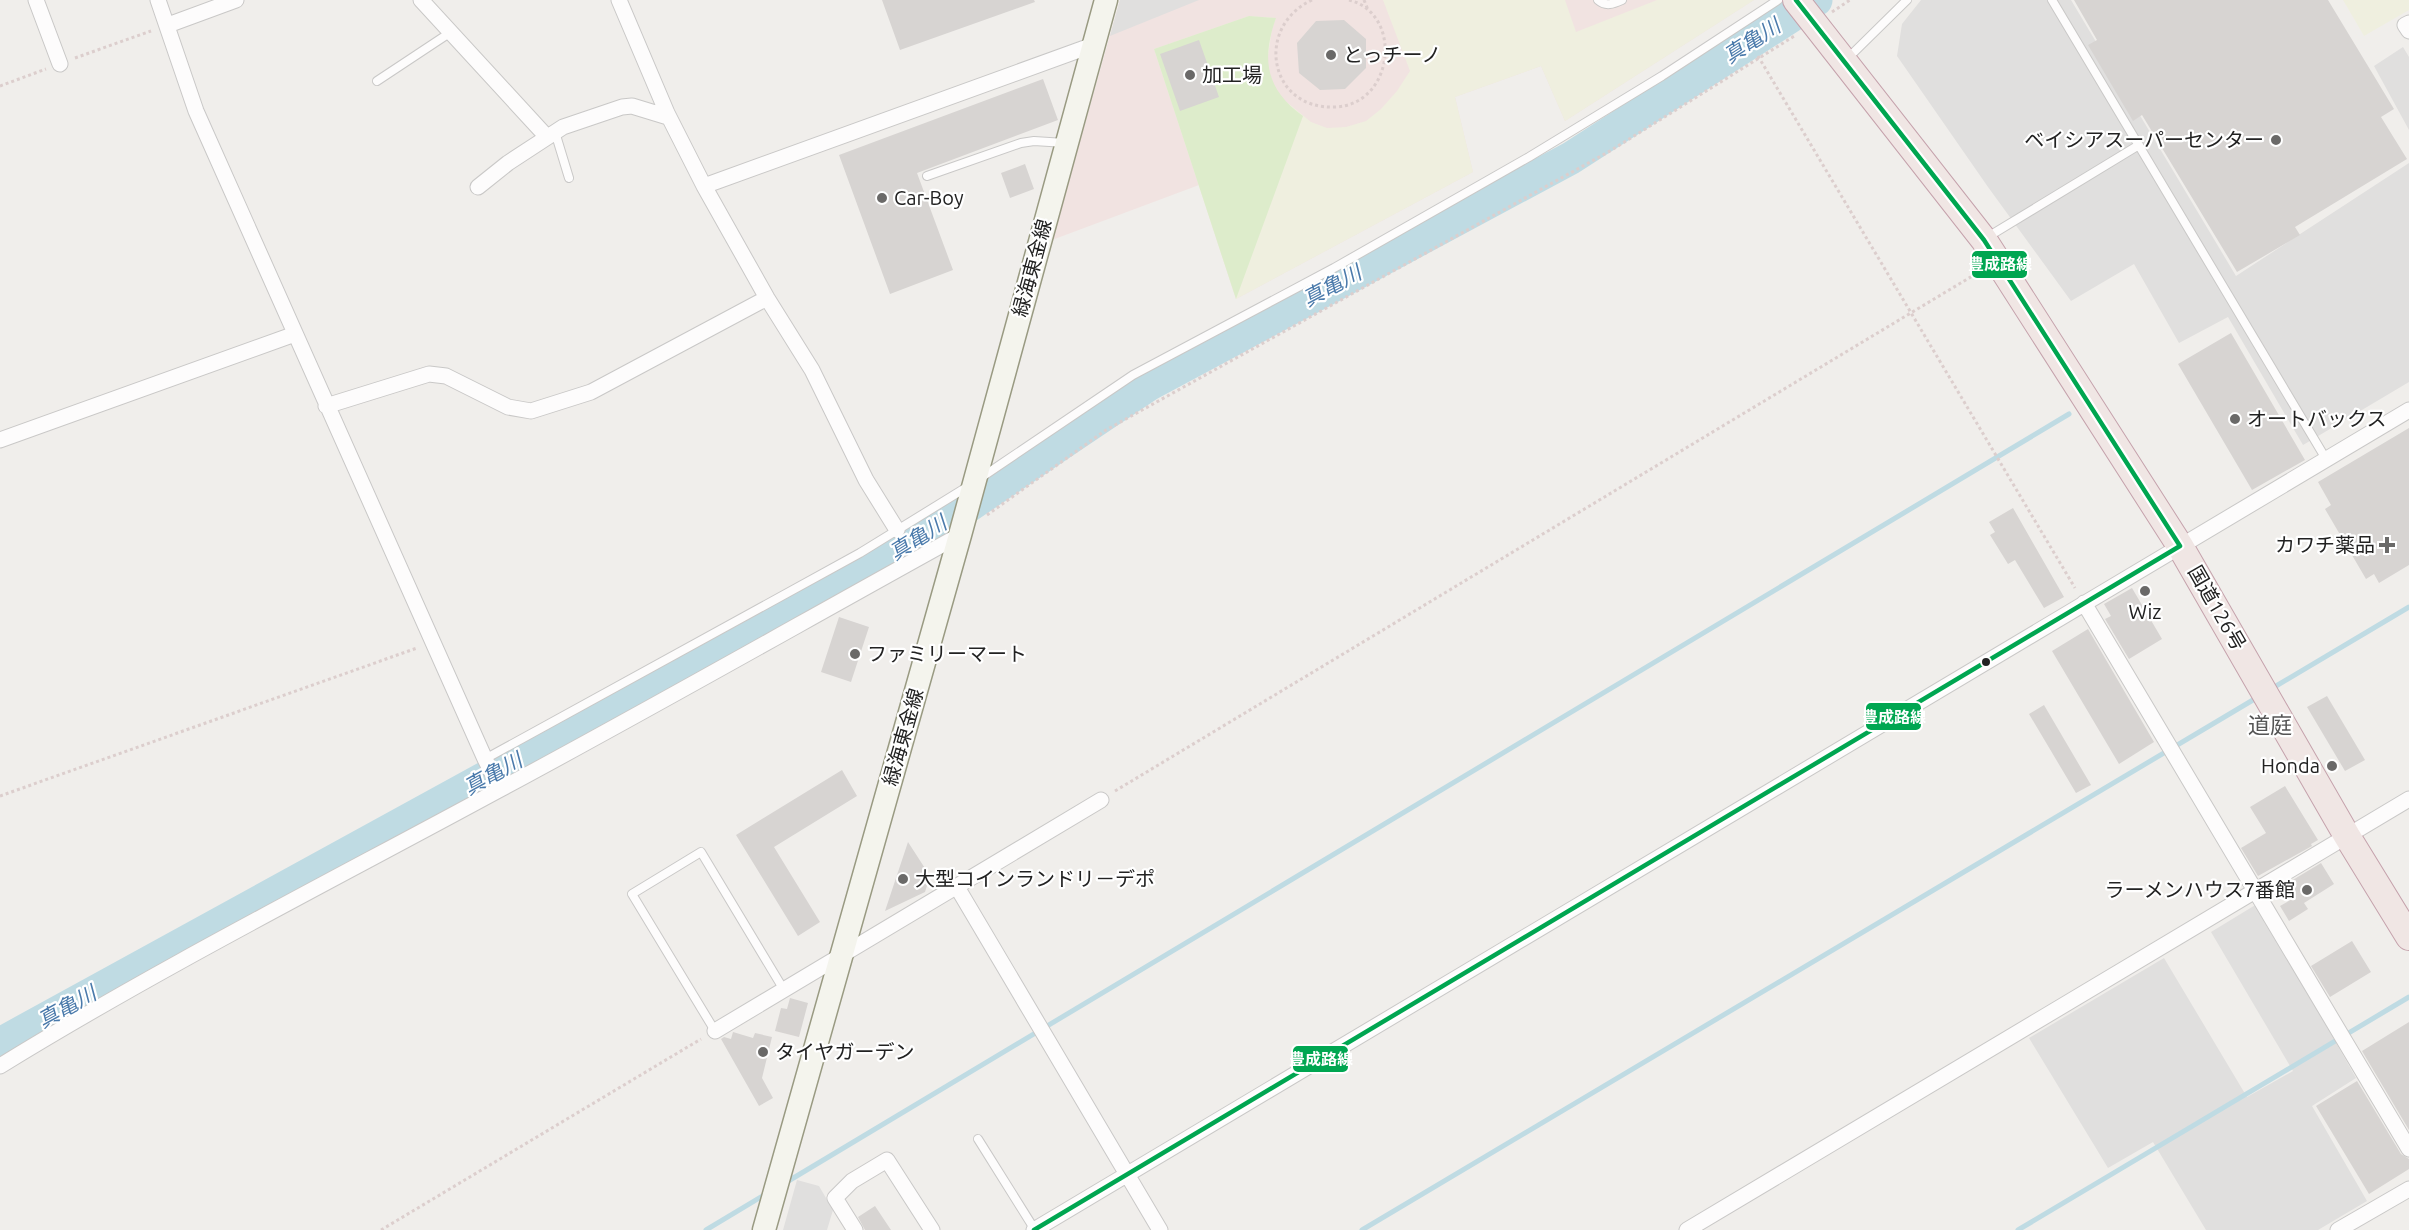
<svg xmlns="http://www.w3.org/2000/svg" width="2409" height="1230" viewBox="0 0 2409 1230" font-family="Ubuntu,'Noto Sans JP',sans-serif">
  <rect width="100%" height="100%" fill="#f0eeeb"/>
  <path fill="#f1e3e1" d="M1120 0H1754L1565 121 1541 66 1455 97 1473 172 1236 299 1199 185 1052 240Z"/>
  <path fill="#efefdf" d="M1383 0H1565L1576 32 1657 0H1754L1565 121 1541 66 1455 97 1473 172 1236 299 1154 49 1249 16 1276 18 1272 29 1267 63 1272 84 1283 99 1311 122 1327 128 1346 127 1366 121 1381 109 1397 91 1410 71Z
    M2343 0H2409V10L2364 36Z"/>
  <path fill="#ddeccb" d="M1249 16 1276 18C1261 60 1266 89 1303 116L1236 299 1154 49Z"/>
  <path fill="#e0dfde" d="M1120 0H1199L1110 36Z
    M1921 0H2071L2236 276 2409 163V382L2303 445 2228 317 2179 343 2134 264 2071 301 1988 187 1897 56 1902 24Z
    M2403 47 2409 57V130L2374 66Z
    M2257 904 2356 1078 2312 1106 2367 1201 2318 1230H2206L2153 1142 2108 1168 2029 1038 2164 958 2247 1097 2293 1071 2211 932Z
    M797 1180 819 1186 833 1210 827 1230H783Z"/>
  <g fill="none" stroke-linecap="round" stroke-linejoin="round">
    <path stroke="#bfdbe3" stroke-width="5" d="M2271 689 2409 607
      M785 1183 2069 414
      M706 1230 766 1194
      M1362 1230 2258 697
      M2018 1230 2409 997"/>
    <path stroke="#bfdbe3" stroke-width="33" d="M0 1044 915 542 1148 385 1571 158 1816 0"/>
  </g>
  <path fill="#d7d4d2" d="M882 0H1034L1035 2 900 50Z
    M2074 0H2328L2394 109 2381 117 2407 159 2295 227 2300 235 2237 272 2142 115 2133 121 2088 45 2097 40Z
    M1344 20 1366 39V68L1345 89 1320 90 1299 73 1297 43 1316 21Z
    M1199 40 1219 97 1180 111 1160 54Z
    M1043 79 1058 120 917 173 953 270 890 294 839 155Z
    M1025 164 1034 189 1010 198 1001 173Z
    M2231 333 2305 460 2252 490 2178 364Z
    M2409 428V565L2379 583 2374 574 2366 579 2325 509 2331 505 2318 482Z
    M2013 508 2064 597 2044 608 2015 560 2008 564 1990 535 1995 532 1989 522Z
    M2132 588 2162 639 2129 659 2105 619 2111 616 2104 604Z
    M839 617 869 627 851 682 821 672Z
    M2088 629 2154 742 2119 764 2052 651Z
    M2327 696 2365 760 2345 771 2307 707Z
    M2044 705 2091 785 2076 793 2029 714Z
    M842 770 857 796 774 847 820 922 798 936 736 835Z
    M2285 786 2318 840 2311 844 2312 846 2258 876 2241 848 2266 833 2250 807Z
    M908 842 930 876 925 892 885 911Z
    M2321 863 2334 884 2304 903 2308 909 2289 921 2280 906 2294 898 2286 884Z
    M2352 941 2371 972 2330 997 2311 966Z
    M790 998 808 1003 799 1037 775 1031 781 1008 787 1009Z
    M2409 1022V1130L2362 1051Z
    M733 1032 753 1038 755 1033 772 1037 762 1078 773 1098 759 1106 721 1039 724 1037 731 1039Z
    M2357 1081 2401 1154 2409 1159V1169L2369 1194 2316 1106Z
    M875 1206 891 1230H865L858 1217Z"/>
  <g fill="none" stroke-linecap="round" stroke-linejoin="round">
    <defs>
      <path id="service" d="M1598 0C1606 7 1613 4 1622 0
        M2052 0 2326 459
        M1846 60 1907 0
        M377 81 451 32
        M555 132 569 178
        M927 176 1021 143 1034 141 1065 143
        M1986 238 2139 145
        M982 477 1133 375 1334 268 1529 157 1662 76 1778 0
        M485 759 860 553 967 487
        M715 1031 632 894 701 852 784 990
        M978 1139 1035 1230"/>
      <path id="minor" d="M36 0 60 64
        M158 0 196 111 485 759 500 789
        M421 0 547 137
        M619 0 667 113 704 186 767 298 812 370 866 480 897 530
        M2409 23 2405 25 2409 31
        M168 25 236 0
        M704 186 1093 45
        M478 187 508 163 563 127 622 107 632 106 668 117
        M326 406 429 374 446 376 508 407 531 411 591 392 767 298
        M0 440 295 334
        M2084 603 2409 1149
        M957 887 1160 1230
        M715 1031 1101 800
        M0 1066C161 967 331 881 497 791 652 708 806 620 960 535
        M855 1230 835 1198 852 1181 887 1160 932 1230
        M1034 1230 2409 410
        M1687 1230 2409 799
        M2338 1230 2409 1189"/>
      <path id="secondary" d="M764 1230 960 535 1106 0"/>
      <path id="trunk" d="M1796 0 1984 240 2180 546 2347 836 2409 937"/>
    </defs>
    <use href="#service" stroke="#c9c8c7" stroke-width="10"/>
    <use href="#minor" stroke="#c9c8c7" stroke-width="17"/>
    <use href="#secondary" stroke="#999a82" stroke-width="25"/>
    <use href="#trunk" stroke="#c5a2ac" stroke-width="28"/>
    <path stroke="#dccecd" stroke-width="3" stroke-dasharray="3 3" stroke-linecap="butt" d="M1312 0C1254 27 1269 110 1335 107 1394 105 1404 14 1349 0
      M1364 0 1368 10
      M1832 12 1850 0
      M1758 56 2075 588
      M75 58 151 31
      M0 86 46 69
      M987 515 1106 430 1610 151 1796 35
      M1115 791 1979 272
      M0 796 417 648
      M381 1230 701 1039"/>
    <use href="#service" stroke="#fdfcfc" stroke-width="8"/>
    <use href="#minor" stroke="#fdfcfc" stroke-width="15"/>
    <use href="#secondary" stroke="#f4f4ed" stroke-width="22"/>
    <use href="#trunk" stroke="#f0e6e4" stroke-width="26"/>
    <defs>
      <path id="bus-1" d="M1034 1230 2180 546 1984 240 1796 0"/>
    </defs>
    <use href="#bus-1" stroke="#fff" stroke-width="9"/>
    <use href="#bus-1" stroke="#00a651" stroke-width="4.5"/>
  </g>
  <g fill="#6a6968" stroke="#fff" stroke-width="2">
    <circle cx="1331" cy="55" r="6"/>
    <circle cx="1190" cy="75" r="6"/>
    <circle cx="2276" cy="140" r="6"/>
    <circle cx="882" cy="198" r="6"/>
    <circle cx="2235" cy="419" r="6"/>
    <path d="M2384 536h6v6h6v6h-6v6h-6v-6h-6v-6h6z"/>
    <circle cx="2145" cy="591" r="6"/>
    <circle cx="855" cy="654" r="6"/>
    <circle cx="2332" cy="766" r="6"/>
    <circle cx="903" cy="879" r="6"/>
    <circle cx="2307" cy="890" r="6"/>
    <circle cx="763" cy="1052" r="6"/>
  </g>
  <circle fill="#222" stroke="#fff" stroke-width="2" cx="1986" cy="662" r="5"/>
  <g text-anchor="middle" stroke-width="4.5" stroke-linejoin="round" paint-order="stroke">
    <g font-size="20" fill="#222" stroke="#fff" text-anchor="start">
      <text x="1343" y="62">とっチーノ</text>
      <text x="1202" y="82">加工場</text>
      <text x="2264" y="147" text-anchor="end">ベイシアスーパーセンター</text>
      <text x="894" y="205">Car-Boy</text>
      <text x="2247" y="426">オートバックス</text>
      <text x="2375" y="552" text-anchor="end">カワチ薬品</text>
      <text x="2145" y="619" text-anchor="middle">Wiz</text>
      <text x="867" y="661">ファミリーマート</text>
      <text x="2320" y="773" text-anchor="end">Honda</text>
      <text x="915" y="886">大型コインランドリ－デポ</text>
      <text x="2295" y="897" text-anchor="end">ラーメンハウス7番館</text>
      <text x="775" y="1059">タイヤガーデン</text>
    </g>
    <g font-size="20" fill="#222" stroke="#fff">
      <text transform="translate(1032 268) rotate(-75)" y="7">緑海東金線</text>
      <text transform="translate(2217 608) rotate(60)" y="7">国道126号</text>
      <text transform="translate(903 737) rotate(-74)" y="7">緑海東金線</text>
    </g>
    <g font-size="21" font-style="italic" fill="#4a7aab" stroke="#fff">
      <text transform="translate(1752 41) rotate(-33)" y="7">真亀川</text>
      <text transform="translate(1332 286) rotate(-28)" y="7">真亀川</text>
      <text transform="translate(918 538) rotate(-32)" y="7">真亀川</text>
      <text transform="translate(493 774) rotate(-29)" y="7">真亀川</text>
      <text transform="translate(67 1007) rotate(-29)" y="7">真亀川</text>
    </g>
    <g font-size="22" fill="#555" stroke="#fff">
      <text x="2270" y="733">道庭</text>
    </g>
  </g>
  <g stroke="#fff" stroke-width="2">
    <rect x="1971" y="250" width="57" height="29" rx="6" fill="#00a651"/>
    <rect x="1865" y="702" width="57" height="29" rx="6" fill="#00a651"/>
    <rect x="1292" y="1045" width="57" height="28" rx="6" fill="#00a651"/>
  </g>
  <g font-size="16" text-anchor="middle" font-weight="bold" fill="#fff">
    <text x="2000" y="270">豊成路線</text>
    <text x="1894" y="723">豊成路線</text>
    <text x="1321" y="1065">豊成路線</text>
  </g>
</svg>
